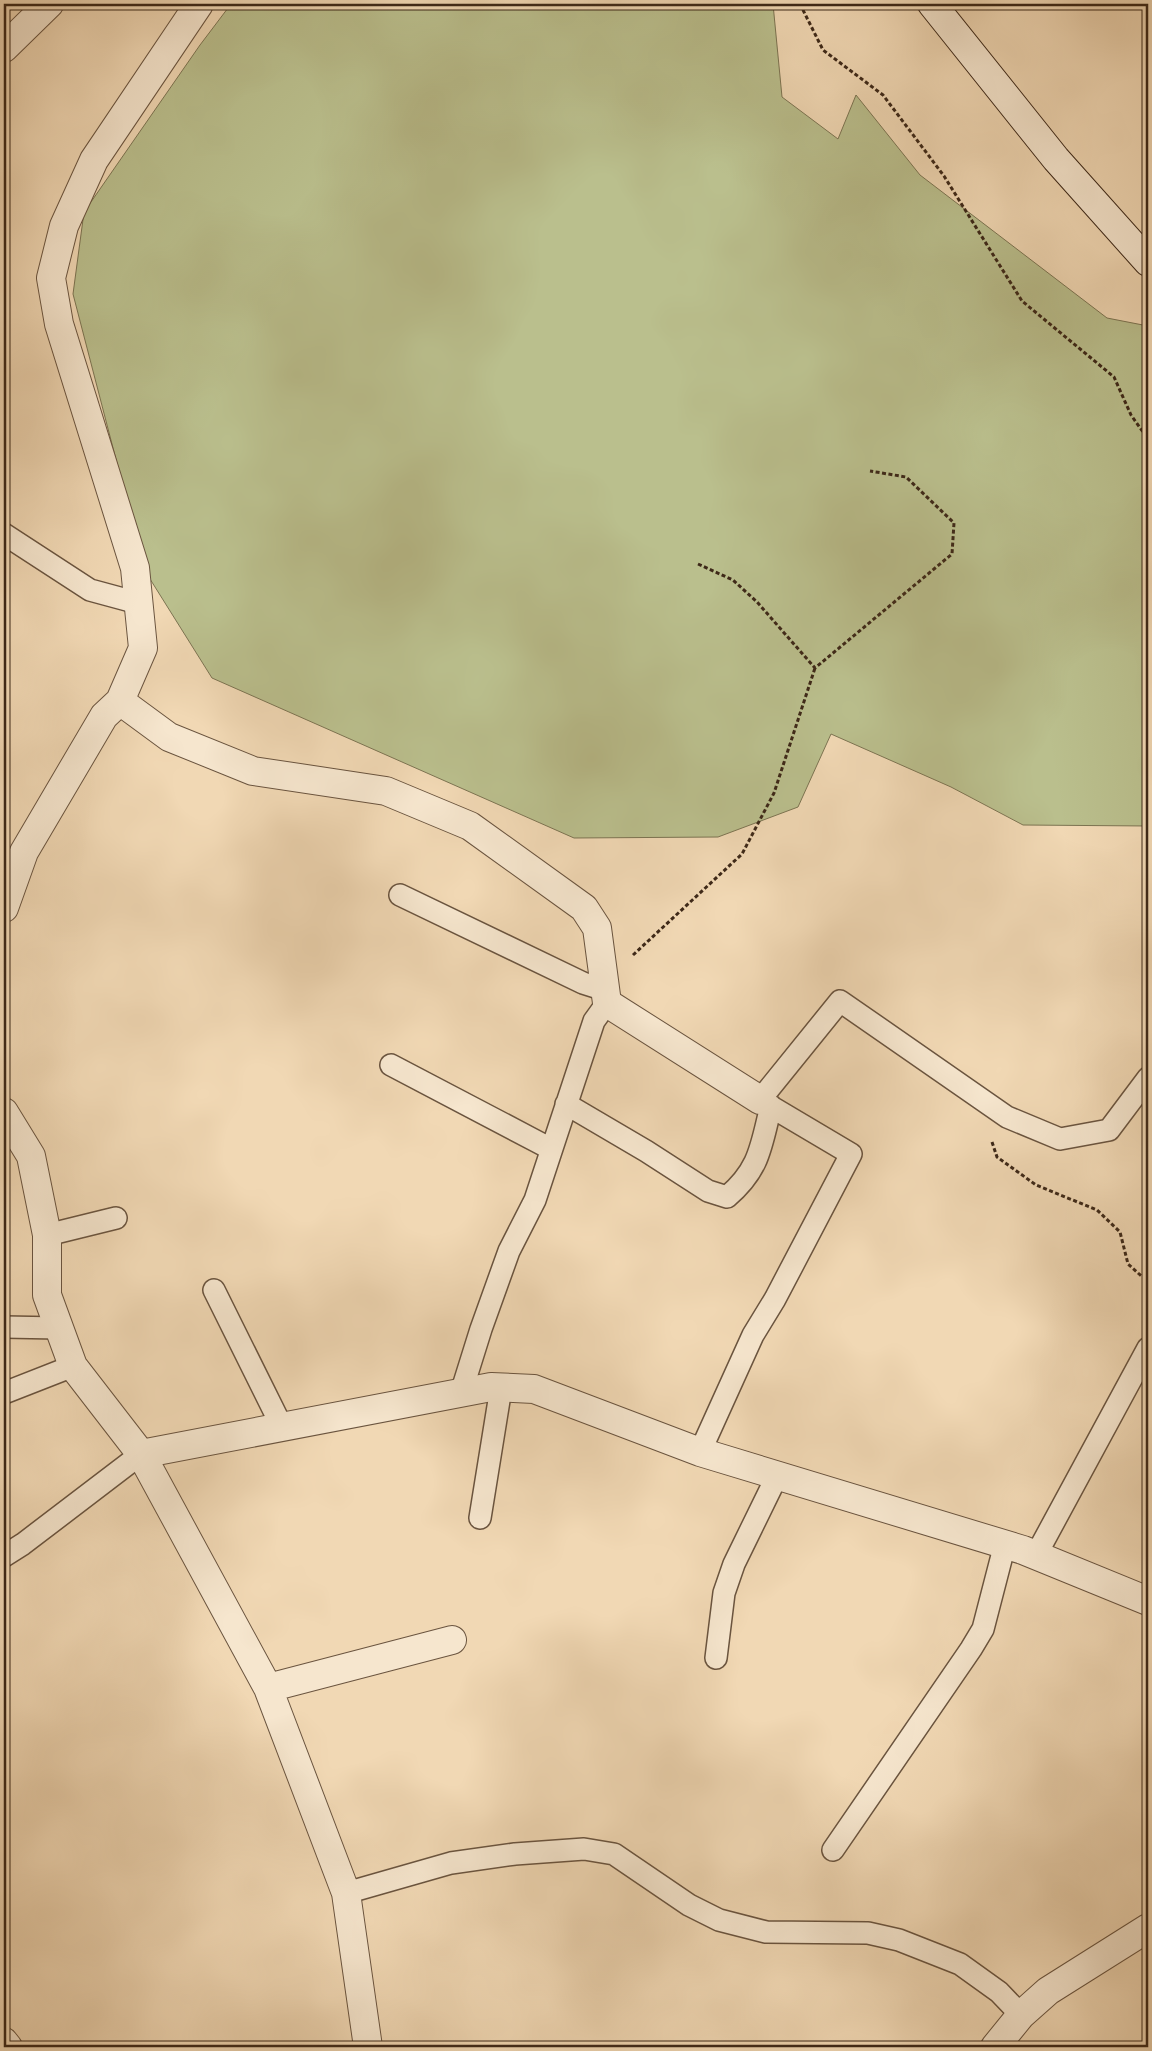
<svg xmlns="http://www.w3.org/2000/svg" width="1152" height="2051" viewBox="0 0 1152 2051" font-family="'IM FELL DW Pica',serif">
  <rect width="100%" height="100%" fill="#f1d8b4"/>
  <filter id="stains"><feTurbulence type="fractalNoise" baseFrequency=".004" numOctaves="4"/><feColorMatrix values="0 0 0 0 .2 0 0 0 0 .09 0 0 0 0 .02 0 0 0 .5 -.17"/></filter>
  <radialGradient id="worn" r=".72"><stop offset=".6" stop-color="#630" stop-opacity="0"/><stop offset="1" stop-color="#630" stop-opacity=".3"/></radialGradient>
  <path fill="#babf8d" stroke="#7c7452" d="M231 4H773L782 97 838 139 856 95 920 175 1107 318 1148 326V826L1023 825 951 787 831 734 798 807 718 837 574 838 212 678 145 571 73 294 84 212 200 45Z"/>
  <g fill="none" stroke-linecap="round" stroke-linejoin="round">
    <defs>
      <path id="lane" d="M4 534 90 590 138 603
        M400 895 583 983 605 990
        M391 1065 551 1149
        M566 1104 646 1151 708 1191 727 1197C760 1169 761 1146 771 1106
        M47 1235 116 1218
        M214 1290 282 1427
        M4 1327 59 1328
        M4 1393 73 1366
        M461 1393 481 1329 509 1251 535 1200 594 1021 607 1003
        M700 1452 753 1335 775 1299 851 1154 760 1100 840 1001 1007 1117 1060 1139 1109 1130 1148 1078
        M480 1518 501 1388
        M1036 1555 1148 1348
        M4 1556 23 1544 141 1454
        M716 1658 724 1593 734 1564 777 1476
        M833 1850 971 1649 983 1629 1005 1544
        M346 1893 451 1863 515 1854 584 1849 614 1854 689 1905 719 1920 766 1932 868 1933 899 1940 960 1964 999 1992 1021 2015"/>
      <path id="street" d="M4 48 49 4
        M120 701 169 737 253 771 386 791 470 826 584 908 597 928 607 1003 760 1100
        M4 908 24 852 104 716 120 701 143 648 135 568 59 324 51 278 64 226 94 160 199 4
        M4 1112 31 1156 47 1235V1295L73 1366 141 1454 268 1688 346 1893 368 2047
        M141 1454 491 1387 534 1389 700 1452 1023 1550 1148 1601
        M268 1688 452 1640
        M4 2042 8 2047
        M995 2047 1021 2015 1048 1991 1148 1928"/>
      <path id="secondary" d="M932 4 1056 159 1148 262"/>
    </defs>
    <use href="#lane" stroke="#6a543f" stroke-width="24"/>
    <use href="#street" stroke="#6a543f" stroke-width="30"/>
    <use href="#secondary" stroke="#3d2818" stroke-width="30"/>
    <path stroke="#3d2818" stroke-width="3" stroke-dasharray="4 2.5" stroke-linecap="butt" d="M800 4 823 50 883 95 944 176 1022 301 1114 377 1131 415 1148 439
      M698 564 733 580 757 602 815 668 952 554 954 523 906 477 870 471
      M633 955 742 854 774 793 815 668
      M992 1142 997 1157 1036 1185 1097 1210 1120 1232 1128 1264 1148 1282"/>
    <use href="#lane" stroke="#f6e6ce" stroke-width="21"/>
    <use href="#street" stroke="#f6e6ce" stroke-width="28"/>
    <use href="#secondary" stroke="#f6e6ce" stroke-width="28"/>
  </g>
  <rect width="1152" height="2051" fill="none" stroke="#f1d8b4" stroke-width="20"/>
  <rect x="5" y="5" width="1142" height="2041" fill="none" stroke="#3d2818" stroke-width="2.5"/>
  <rect x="10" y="10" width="1132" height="2031" fill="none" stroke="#3d2818"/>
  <rect width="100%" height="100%" filter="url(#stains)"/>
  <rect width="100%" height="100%" fill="url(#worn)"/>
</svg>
